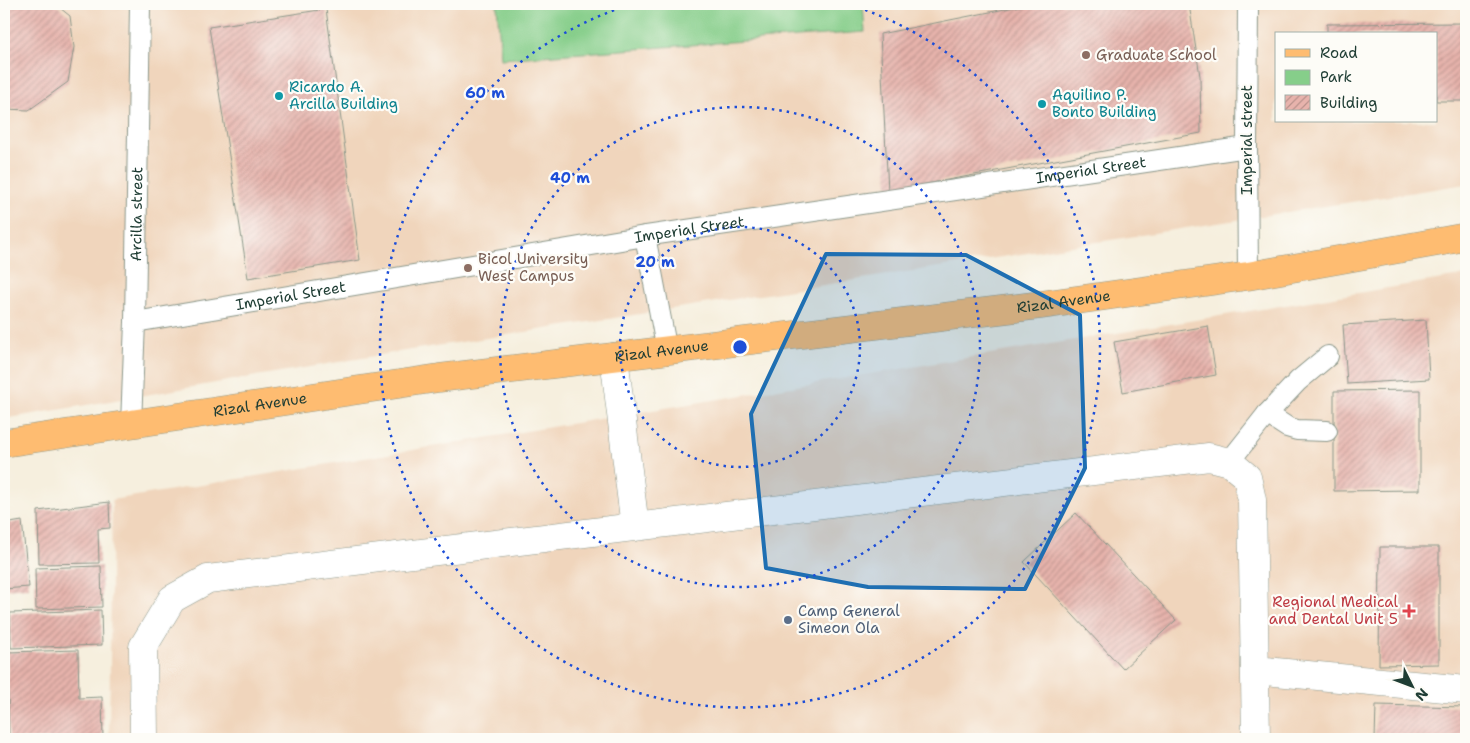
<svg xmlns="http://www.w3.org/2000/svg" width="1470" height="743" viewBox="0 0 1470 743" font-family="'Shantell Sans',sans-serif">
  <defs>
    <pattern id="building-hatch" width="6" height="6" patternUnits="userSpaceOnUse" patternTransform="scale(1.25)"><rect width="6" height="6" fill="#e7b3ac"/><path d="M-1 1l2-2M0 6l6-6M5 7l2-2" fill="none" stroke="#bb938d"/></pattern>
  </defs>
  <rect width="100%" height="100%" fill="#fdfcf7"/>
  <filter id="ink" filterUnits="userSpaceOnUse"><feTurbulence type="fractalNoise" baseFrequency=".02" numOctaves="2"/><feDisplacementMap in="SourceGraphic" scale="10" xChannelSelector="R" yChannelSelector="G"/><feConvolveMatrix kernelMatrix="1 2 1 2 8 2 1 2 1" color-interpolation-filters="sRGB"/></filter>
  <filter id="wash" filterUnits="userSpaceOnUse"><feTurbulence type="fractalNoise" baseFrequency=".0096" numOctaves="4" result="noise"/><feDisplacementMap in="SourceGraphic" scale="20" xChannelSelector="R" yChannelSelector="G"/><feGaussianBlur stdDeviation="1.12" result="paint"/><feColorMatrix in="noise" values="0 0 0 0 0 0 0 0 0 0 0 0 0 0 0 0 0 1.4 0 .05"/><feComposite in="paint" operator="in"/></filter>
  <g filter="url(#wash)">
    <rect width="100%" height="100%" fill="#f6efde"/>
    <path fill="#f0d5bc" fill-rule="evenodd" d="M4 4H1466V184L398 352 4 419ZM1276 34H1436V121H1276Z
      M1466 275V739H109L112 500Z"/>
    <path fill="#86ce8a" stroke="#52865f" d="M497 4H863L865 32 501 59Z"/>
    <g id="blocks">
      <path fill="url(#building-hatch)" d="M4 4H55L70 16 74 47 68 82 29 110 4 109Z
        M1030 4H1189L1200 76 1201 133 888 191 880 34Z
        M326 9 360 260 248 278 209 27Z
        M1466 23V101H1436V34H1327V24Z
        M1426 320 1429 379 1347 384 1343 325Z
        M1208 326 1216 375 1123 392 1114 342Z
        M1420 390V490L1334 491V391Z
        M109 502 110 528 98 529 99 563 39 564 38 511Z
        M1076 513 1176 620 1123 669 1024 562Z
        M22 521 29 587 4 589V524Z
        M1380 547H1439V664L1379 665Z
        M101 566 102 607 36 609 35 568Z
        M101 610 102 645 11 648 10 613Z
        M78 650 79 698 102 697 103 739H9L7 652Z
        M1376 705 1466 707V739H1375Z"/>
    </g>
  </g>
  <g filter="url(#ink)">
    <use href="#blocks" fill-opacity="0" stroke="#8a9689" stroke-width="1"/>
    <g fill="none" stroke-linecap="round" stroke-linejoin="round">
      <defs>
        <g id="service">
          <path d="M1248 4 1247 147 1248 276"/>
          <path d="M645 236 667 351"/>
          <path id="s1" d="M135 322 645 236 1247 147"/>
          <path d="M1267 414 1287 427 1297 430 1327 431"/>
          <path id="s2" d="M131 424 135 322 140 4"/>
          <path d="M1229 462 1267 414 1298 381 1328 356"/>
        </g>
        <path id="minor" d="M614 357 635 527
          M1255 670 1466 690
          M144 739 143 647 172 599 208 579 1209 457 1229 462 1247 477 1252 500 1256 739"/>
        <g id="primary">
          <path id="s3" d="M4 443 439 378 1041 305 1248 276 1466 237"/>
        </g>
      </defs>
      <use href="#service" stroke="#8a9689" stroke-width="22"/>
      <use href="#minor" stroke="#8a9689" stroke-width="29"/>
      <use href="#primary" stroke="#8a9689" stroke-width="29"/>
      <use href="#service" stroke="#fff" stroke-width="20"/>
      <use href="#minor" stroke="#fff" stroke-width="28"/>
      <use href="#primary" stroke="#febc71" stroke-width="28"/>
    </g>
  </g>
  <path fill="#1f6fb2" fill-opacity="0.2" stroke="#1f6fb2" stroke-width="4" stroke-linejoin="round" d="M826 254 966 255 1080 315 1085 468 1025 589 868 587 766 568 751 414Z"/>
  <g fill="none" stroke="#1d4ed8" stroke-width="2.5" stroke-dasharray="2.5 5">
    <circle cx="740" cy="347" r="120"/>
    <circle cx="740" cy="347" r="240"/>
    <path d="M851 5A360 360 0 1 1 629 5"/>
  </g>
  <g fill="#8d6e63" stroke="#fdfcf7" stroke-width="2">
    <circle cx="1086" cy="55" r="5"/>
    <circle cx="468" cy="268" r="5"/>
  </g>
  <g fill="#0f9aa8" stroke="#fdfcf7" stroke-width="2">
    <circle cx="279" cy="96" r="5"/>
    <circle cx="1042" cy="104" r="5"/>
  </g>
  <path fill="#e0444e" stroke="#fdfcf7" stroke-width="2" d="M1406.5 603.5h5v5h5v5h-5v5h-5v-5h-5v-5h5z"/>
  <circle fill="#5c6f8a" stroke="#fdfcf7" stroke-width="2" cx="788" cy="620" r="5"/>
  <g text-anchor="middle" stroke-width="4.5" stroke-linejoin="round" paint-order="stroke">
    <g font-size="15" fill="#785e54" stroke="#fdfcf7" text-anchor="start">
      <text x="1096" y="60">Graduate School</text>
      <text x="478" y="264">Bicol University<tspan x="478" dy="17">West Campus</tspan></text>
    </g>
    <g font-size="15" fill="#0d838f" stroke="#fdfcf7" text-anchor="start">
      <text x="289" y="92">Ricardo A.<tspan x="289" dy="17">Arcilla Building</tspan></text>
      <text x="1052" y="100">Aquilino P.<tspan x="1052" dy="17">Bonto Building</tspan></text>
    </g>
    <g font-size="15" fill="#1f3d34" stroke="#fdfcf7">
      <text transform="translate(1247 140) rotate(-90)" y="5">Imperial street</text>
      <text dy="5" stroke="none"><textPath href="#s1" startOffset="968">Imperial Street</textPath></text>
      <text dy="5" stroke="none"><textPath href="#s2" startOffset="210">Arcilla street</textPath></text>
      <text dy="5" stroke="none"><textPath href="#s1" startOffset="562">Imperial Street</textPath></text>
      <text dy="5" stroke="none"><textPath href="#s1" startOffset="158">Imperial Street</textPath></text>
      <text dy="5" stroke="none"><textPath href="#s3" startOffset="1069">Rizal Avenue</textPath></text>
      <text dy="5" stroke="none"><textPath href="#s3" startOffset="664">Rizal Avenue</textPath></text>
      <text dy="5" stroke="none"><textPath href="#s3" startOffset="259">Rizal Avenue</textPath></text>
    </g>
    <g font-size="15" fill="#be3a42" stroke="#fdfcf7" text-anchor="end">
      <text x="1398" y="607">Regional Medical<tspan x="1398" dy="17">and Dental Unit 5</tspan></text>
    </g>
    <g font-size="15" fill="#4e5e75" stroke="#fdfcf7" text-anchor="start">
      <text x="798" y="616">Camp General<tspan x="798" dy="17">Simeon Ola</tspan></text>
    </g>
  </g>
  <circle cx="740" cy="347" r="8" fill="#1d4ed8" stroke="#fdfcf7" stroke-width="2.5"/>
  <g font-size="15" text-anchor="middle" font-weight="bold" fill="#1d4ed8" stroke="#fdfcf7" stroke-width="4.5" stroke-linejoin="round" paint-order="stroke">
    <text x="485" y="98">60 m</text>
    <text x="570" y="183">40 m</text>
    <text x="655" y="267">20 m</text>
  </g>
  <rect width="1470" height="743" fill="none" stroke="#fdfcf7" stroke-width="20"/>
  <rect x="1275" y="32" width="162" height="90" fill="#fdfcf7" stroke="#a4b0a9"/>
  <rect x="1285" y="49" width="25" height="8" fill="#febc71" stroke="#a4b0a9"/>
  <text x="1320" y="58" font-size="15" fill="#1f3d34">Road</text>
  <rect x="1285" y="70" width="25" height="15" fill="#86ce8a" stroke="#a4b0a9"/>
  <text x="1320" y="82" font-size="15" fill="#1f3d34">Park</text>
  <rect x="1285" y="95" width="25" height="15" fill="url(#building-hatch)" stroke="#a4b0a9"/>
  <text x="1320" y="108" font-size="15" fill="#1f3d34">Building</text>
  <g transform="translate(1412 686) rotate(132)" stroke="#fdfcf7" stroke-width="4" paint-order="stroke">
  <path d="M0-4L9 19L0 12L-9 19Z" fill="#1f3d34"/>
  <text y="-8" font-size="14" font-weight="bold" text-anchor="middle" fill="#1f3d34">N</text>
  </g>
</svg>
